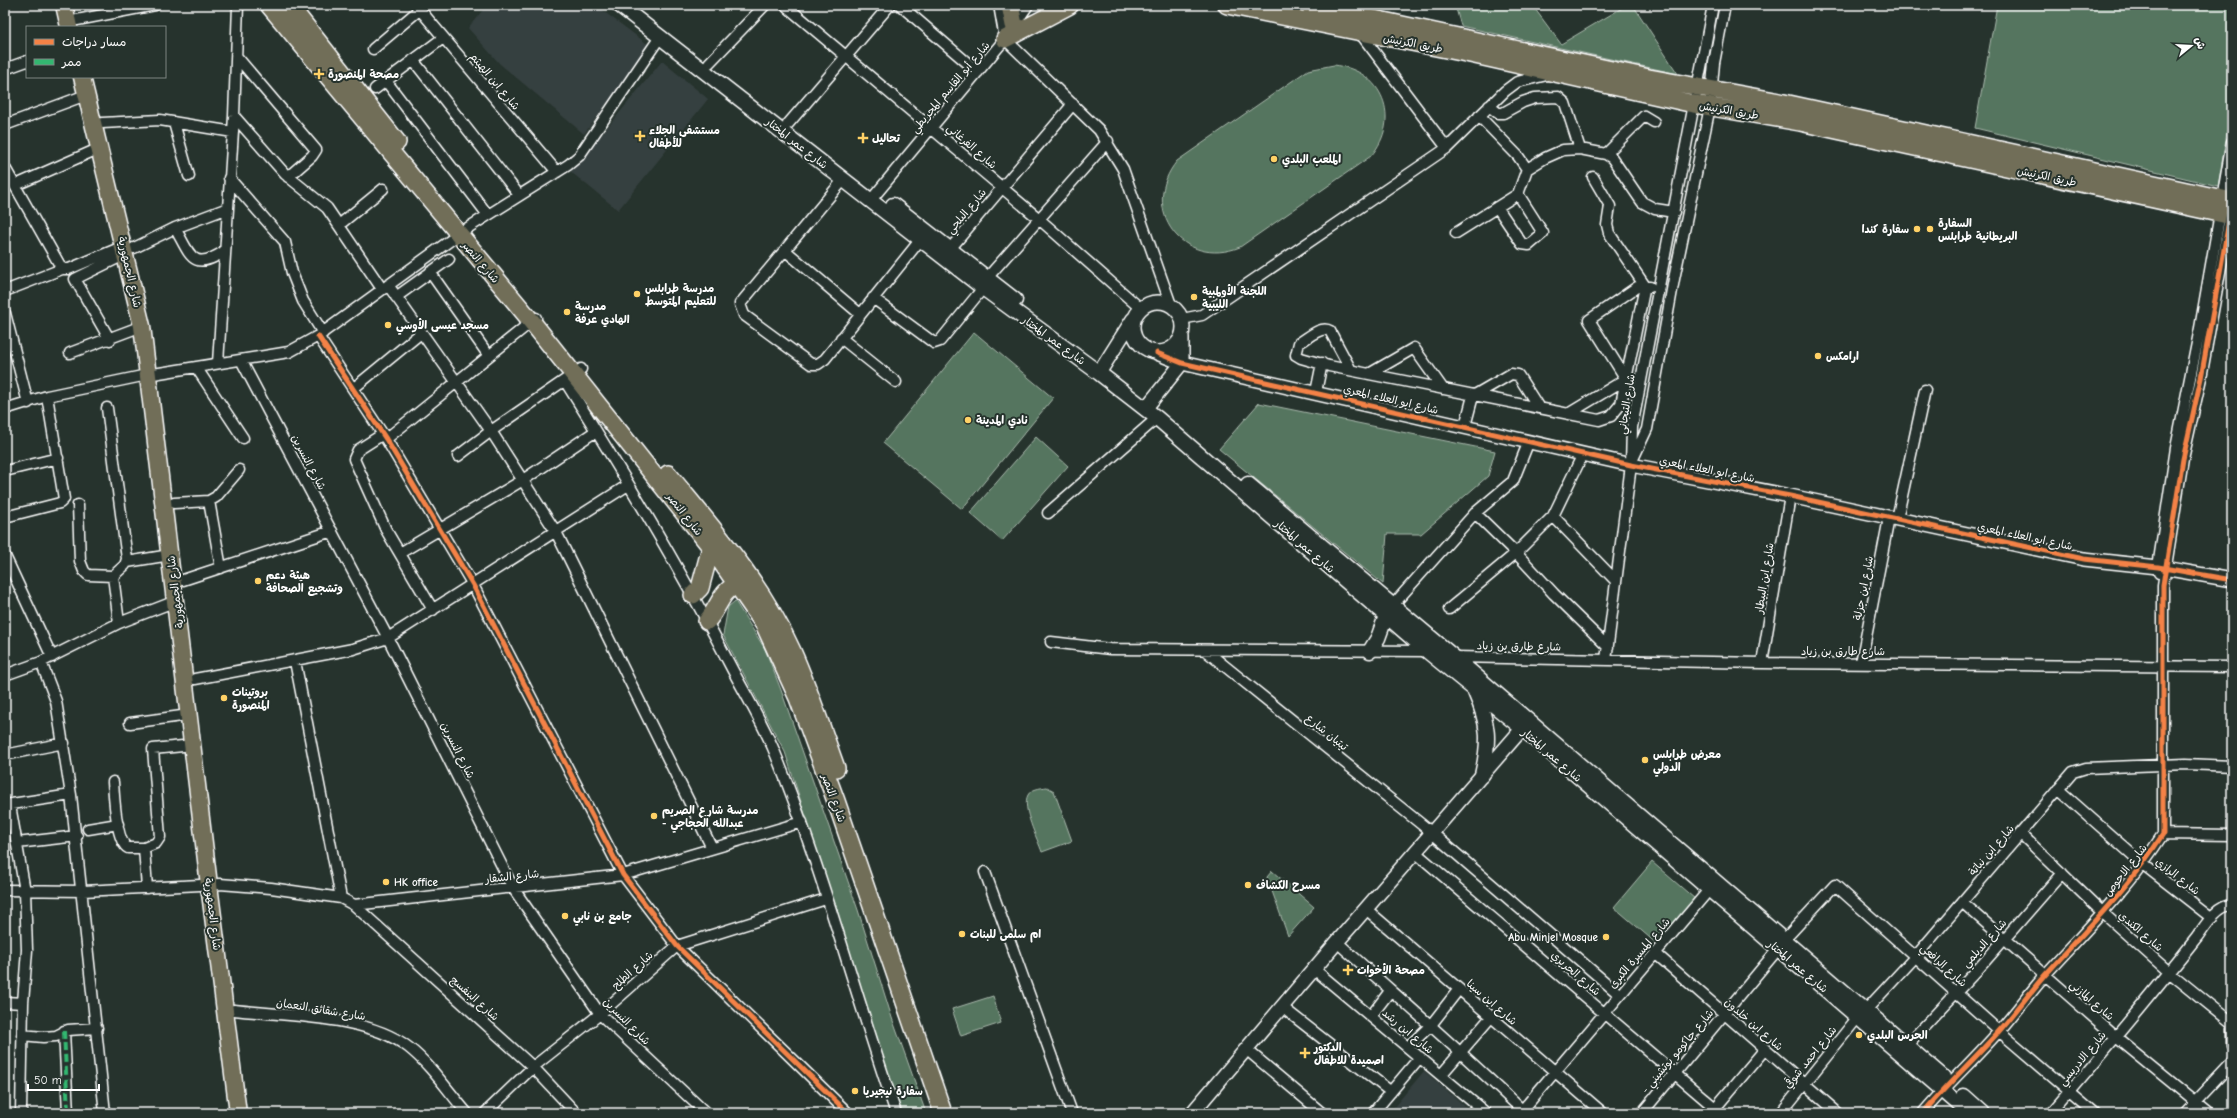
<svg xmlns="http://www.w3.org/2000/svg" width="2237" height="1118" viewBox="0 0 2237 1118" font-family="'Comic Neue','Playpen Sans Arabic',sans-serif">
  <rect width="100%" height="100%" fill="#26332d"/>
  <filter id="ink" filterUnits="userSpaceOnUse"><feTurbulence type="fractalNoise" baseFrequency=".025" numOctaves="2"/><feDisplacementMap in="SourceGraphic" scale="8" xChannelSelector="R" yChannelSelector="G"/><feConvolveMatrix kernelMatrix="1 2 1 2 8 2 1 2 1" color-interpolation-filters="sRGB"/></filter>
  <g filter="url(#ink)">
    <path fill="#364040" d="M487 5H595L650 46 584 134 500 64 468 28Z
      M662 61 708 99 618 210 571 172Z
      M1424 1071 1473 1113H1389Z"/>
    <path fill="#55755e" stroke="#aabaae" d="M1455 5H1532L1561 44 1627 5H1633L1678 74 1461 26Z
      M1997 5H2232V103L2218 186 1975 128Z
      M1334 65C1383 70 1402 119 1371 156L1240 247C1183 270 1138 209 1177 161L1308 70Z
      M974 332 1053 398 962 509 883 443Z
      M1259 403 1495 451 1488 476 1421 534H1387L1383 584 1219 449Z
      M1036 437 1068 466 1002 541 970 513Z
      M735 601 765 649 781 690 858 910 892 1018 926 1113H901L785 752 723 635 728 607Z
      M1047 787 1054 791 1072 841 1042 852C1038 840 1021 807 1028 795 1031 789 1040 788 1047 787Z
      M1652 862 1695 899 1657 944 1614 907Z
      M1272 871 1314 907 1288 936 1267 877Z
      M993 996 1001 1023 961 1036 952 1009Z"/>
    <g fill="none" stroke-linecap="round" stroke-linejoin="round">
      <defs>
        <path id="minor" d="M416 5 557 172
          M785 5 1038 218 1140 308
          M900 5 978 72
          M999 5 1005 39 1099 130 1123 169 1171 305
          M77 20 155 5
          M1360 33 1447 148
          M373 49 419 10
          M237 57 316 150 312 156 288 177
          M413 60 519 195
          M709 63 765 5
          M5 69 27 61
          M386 81 488 215
          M375 89 443 38
          M1489 106 1498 113H1503L1523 102 1535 98 1558 97 1565 103 1580 149
          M234 116 285 174 327 208 382 289
          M1479 116 1518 156 1527 169
          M102 123 160 120 233 132
          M174 123 189 176
          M788 124 890 5
          M5 125 86 95
          M1606 154 1644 116 1654 122
          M5 168 62 269H69L124 246
          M229 178 285 242 292 273 303 301 323 333
          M844 179 740 304 744 315 811 364H818L825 359 921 239
          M16 185 100 148
          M2222 199 2232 142
          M871 200 1005 39 1028 5
          M1497 207 1522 244 1529 245 1543 233 1518 194
          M339 225 383 189
          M175 228C191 256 192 272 225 251
          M1456 233 1518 194 1527 169 1545 158 1563 150 1580 149 1606 154 1612 158 1642 202 1655 209 1674 212
          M134 248 175 228 228 208
          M950 249 1073 104
          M786 251 860 314
          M430 272 489 356
          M987 278 1108 141
          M388 285 491 431 556 532 712 848
          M5 291 62 269
          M396 297 449 259
          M873 298 934 343 940 341 983 288
          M5 313 28 403
          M1182 319 1202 315 1447 148 1505 91 1517 82 1547 75
          M318 336 386 439 473 585 623 875 677 946 848 1113
          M841 338 896 382
          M110 340 75 279 126 254
          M70 353 142 326
          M241 360 388 638 513 888 600 1014 706 1113
          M218 363 234 116 238 5
          M196 367 243 438
          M1351 370 1330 331C1321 325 1308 338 1299 343L1296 355 1301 358 1329 366 1599 420 1611 416 1621 404 1645 286 1609 233 1607 225 1610 206 1593 177
          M1369 374 1414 348 1443 389
          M565 381C623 473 680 568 730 665 744 692 761 720 773 748 822 866 854 992 896 1113
          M354 388 421 333
          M1316 392 1322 363
          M107 408 127 559 125 565 113 576 119 623
          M5 409 47 396 147 375 289 352 318 336 466 229 568 165 579 156 660 37
          M1568 414 1626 379 1589 320 1637 287H1650
          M1465 426 1473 396 1511 374 1518 375 1539 408
          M383 434 358 450 354 459 386 530 433 610
          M386 439 536 318
          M1583 454 1553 516 1516 553 1554 594 1608 647
          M458 456 491 431 581 369
          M1633 459 1647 429 1674 279 1710 107 1714 63 1725 5
          M5 471 58 458
          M209 501 221 568
          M174 503 209 501 216 497 239 470
          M78 505 80 561 84 571 88 575 113 576
          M1048 513 1157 418
          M1553 516 1616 581
          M5 517 60 503 64 499 47 396
          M1897 519 1925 390
          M400 553 523 480 596 431
          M5 556 52 657
          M127 562 170 555
          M2159 573 2158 567 2176 448 2200 328 2220 213
          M183 580 332 531
          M1393 605 1475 513
          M1449 609 1516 553 1475 513 1513 481 1529 441
          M1051 642 1110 649 1427 651
          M1206 651 1431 832 1620 995
          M1454 657 1762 663 2232 667
          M1606 660 1631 465 1632 427 1713 5
          M295 661 341 898
          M41 662 56 701 71 795 105 1113
          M1762 663 1790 496
          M1861 663 1889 518
          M5 675 41 662 119 623 176 601
          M195 679 353 649 388 638 628 485
          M130 723 189 715
          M5 755 64 743
          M113 782C114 796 116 842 128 848H144
          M2058 789 2144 865 2212 918
          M5 805 71 795
          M10 805 25 891 27 950 23 1003 21 1113
          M88 829 118 824
          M2021 834 2103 913 2169 972 2232 1023
          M2163 834 2232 835
          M17 843 77 836
          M1415 852 1721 1113
          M985 872 1072 1113
          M147 888 144 848 156 843 160 837 153 749 193 745
          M5 890 83 891 220 884 271 888 341 898 354 905 623 875 802 822
          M1962 902 2116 1037 2209 1113
          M354 905 533 1067 576 1113
          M1366 909 1603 1113
          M1783 941 1835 885 1999 1031 2095 1113
          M1337 942C1399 998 1462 1052 1522 1110
          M1655 953 1838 1113
          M1314 969 1486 1113
          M5 1002 23 1003
          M1282 1007 1391 1092
          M234 1010C285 1016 367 1015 408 1047 431 1065 448 1091 467 1113
          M1865 1011 1916 956 2073 772 2086 768 2186 764 2232 766
          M1371 1016 1390 991
          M2232 1025V1046
          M64 1031 68 1113
          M22 1035 43 1037 56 1036 68 1030 97 1028
          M1906 1046 1980 967 2062 873
          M1408 1047 1431 1025 1459 989
          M1246 1049 1322 1113
          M1441 1075 1491 1017
          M485 1113 533 1067 600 1014 677 946 826 899
          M1373 1113 1420 1057
          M1520 1113 1714 884
          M1642 1113 1778 949
          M1711 1113 1765 1049
          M1781 1113 1858 1017
          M1923 1113C1947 1084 1975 1059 2000 1030 2016 1012 2030 992 2046 974 2087 929 2130 886 2163 834V585L2183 459 2201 378 2230 216
          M2051 1113C2101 1055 2150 997 2197 937 2205 926 2217 905 2232 905
          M2184 1113 2232 1062"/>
        <path id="tertiary" d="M1133 327a25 25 0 1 1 50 0a25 25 0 1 1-50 0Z
          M1157 353 1182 363 1631 465 1790 496 2084 559 2158 567 2232 580
          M1099 373 1133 319
          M1145 409 1182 363V337
          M1192 1113 1337 942 1529 721"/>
        <path id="secondary" d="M619 5 983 288 1099 373 1157 418 1427 651 1523 729 1969 1113
          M893 205 1015 300
          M1248 484 1454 657 1943 1077
          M1370 651 1378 638 1386 616
          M1475 692C1489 724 1490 740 1482 775
          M1964 1096 1983 1113"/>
        <path id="primary" d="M64 5 69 27
          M82 77 142 326 209 885 238 1113"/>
        <path id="trunk" d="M269 5 532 322 711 547 764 624 798 698 836 801 943 1113
          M289 5 397 142
          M1010 5 1014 25
          M1227 5 1461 52 1694 104 1800 122 2232 216
          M1309 5 1649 78 1775 101 2232 201
          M1005 39 1070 5
          M668 474C714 530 762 584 792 651 809 689 822 729 836 768
          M693 595 700 588 711 547
          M707 621C719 608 720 591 738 584"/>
      </defs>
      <use href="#minor" stroke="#fff" stroke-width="13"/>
      <use href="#tertiary" stroke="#fff" stroke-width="16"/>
      <use href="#secondary" stroke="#fff" stroke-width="17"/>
      <use href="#primary" stroke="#fff" stroke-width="19"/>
      <use href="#trunk" stroke="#fff" stroke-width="20"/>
      <use href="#minor" stroke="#26332d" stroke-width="10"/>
      <use href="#tertiary" stroke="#26332d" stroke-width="13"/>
      <use href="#secondary" stroke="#26332d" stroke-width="14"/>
      <use href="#primary" stroke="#716e59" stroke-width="16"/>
      <use href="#trunk" stroke="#716e59" stroke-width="17"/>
      <path stroke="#33b770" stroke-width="4" stroke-dasharray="8 4" stroke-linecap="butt" d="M64 1031 68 1113"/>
      <defs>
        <path id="cycleway" d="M318 336 386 439 473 585 623 875 677 946 848 1113
          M1157 353 1182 363 1631 465 1790 496 2084 559 2158 567 2232 580
          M1923 1113C1947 1084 1975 1059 2000 1030 2016 1012 2030 992 2046 974 2087 929 2130 886 2163 834V585L2183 459 2201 378 2230 216"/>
      </defs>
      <use href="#cycleway" stroke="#26332d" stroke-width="8"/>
      <use href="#cycleway" stroke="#f48246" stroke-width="5"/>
    </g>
  </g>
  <g fill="#ffd166" stroke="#26332d" stroke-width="1.5">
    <path d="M317 68h4v4h4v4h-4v4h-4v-4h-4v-4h4z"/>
    <path d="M638 130h4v4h4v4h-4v4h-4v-4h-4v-4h4z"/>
    <path d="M861 132h4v4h4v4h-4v4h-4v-4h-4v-4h4z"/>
    <circle cx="1274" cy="159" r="4"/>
    <circle cx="1917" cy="229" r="4"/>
    <circle cx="1930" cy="229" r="4"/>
    <circle cx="637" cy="294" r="4"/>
    <circle cx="1194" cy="297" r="4"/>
    <circle cx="567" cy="312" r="4"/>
    <circle cx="388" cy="325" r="4"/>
    <circle cx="1818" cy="356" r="4"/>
    <circle cx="968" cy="420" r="4"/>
    <circle cx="258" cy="581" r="4"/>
    <circle cx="224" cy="698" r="4"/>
    <circle cx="1645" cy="760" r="4"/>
    <circle cx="654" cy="816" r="4"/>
    <circle cx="386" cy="882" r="4"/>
    <circle cx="1248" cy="885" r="4"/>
    <circle cx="565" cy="916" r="4"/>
    <circle cx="962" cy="934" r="4"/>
    <circle cx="1606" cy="937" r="4"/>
    <path d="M1346 964h4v4h4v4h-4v4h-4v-4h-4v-4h4z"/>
    <circle cx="1859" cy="1035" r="4"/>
    <path d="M1303 1047h4v4h4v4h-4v4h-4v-4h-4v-4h4z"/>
    <circle cx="855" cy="1091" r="4"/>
  </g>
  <g text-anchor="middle" stroke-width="4" stroke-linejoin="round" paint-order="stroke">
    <g font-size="11" fill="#fff" stroke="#26332d">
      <text transform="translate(1413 43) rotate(11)" y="4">طريق الكرنيش</text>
      <text transform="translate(495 81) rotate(50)" y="4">شارع ابن الهيثم</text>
      <text transform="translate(950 87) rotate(-50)" y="4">شارع أبو القاسم المجريطي</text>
      <text transform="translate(1729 110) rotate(10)" y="4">طريق الكرنيش</text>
      <text transform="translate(797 143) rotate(38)" y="4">شارع عمر المختار</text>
      <text transform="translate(972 146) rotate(41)" y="4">شارع الفرغاني</text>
      <text transform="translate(2047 176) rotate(12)" y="4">طريق الكرنيش</text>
      <text transform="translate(966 211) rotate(-50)" y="4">شارع البلحي</text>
      <text transform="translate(481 262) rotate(50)" y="4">شارع النصر</text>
      <text transform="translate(130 272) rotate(77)" y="4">شارع الجمهورية</text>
      <text transform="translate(1054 340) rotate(36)" y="4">شارع عمر المختار</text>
      <text transform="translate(1391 399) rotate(13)" y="4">شارع ابو العلاء المعري</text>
      <text transform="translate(1626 404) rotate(-81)" y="4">شارع التيجاني</text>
      <text transform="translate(309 462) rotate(62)" y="4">شارع النسرين</text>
      <text transform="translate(1707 469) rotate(11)" y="4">شارع ابو العلاء المعري</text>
      <text transform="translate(685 514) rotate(52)" y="4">شارع النصر</text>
      <text transform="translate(2025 536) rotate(12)" y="4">شارع ابو العلاء المعري</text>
      <text transform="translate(1305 546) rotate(41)" y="4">شارع عمر المختار</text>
      <text transform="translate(1764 578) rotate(-81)" y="4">شارع ابن البيطار</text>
      <text transform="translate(1863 588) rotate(-79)" y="4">شارع ابن جزلة</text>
      <text transform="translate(175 592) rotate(-97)" y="4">شارع الجمهورية</text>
      <text transform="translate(1519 646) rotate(1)" y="4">شارع طارق بن زياد</text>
      <text x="1843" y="655">شارع طارق بن زياد</text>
      <text transform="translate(1327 732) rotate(39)" y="4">تيتيان شارع</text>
      <text transform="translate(458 750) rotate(63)" y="4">شارع النسرين</text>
      <text transform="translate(1552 755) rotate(41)" y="4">شارع عمر المختار</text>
      <text transform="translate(834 798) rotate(70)" y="4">شارع النصر</text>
      <text transform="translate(1991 850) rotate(-49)" y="4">شارع ابن نباتة</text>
      <text transform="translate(2125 870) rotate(-52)" y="4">شارع الاحوص</text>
      <text transform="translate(512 876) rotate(-6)" y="4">شارع الشقار</text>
      <text transform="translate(2178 876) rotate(38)" y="4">شارع الرازي</text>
      <text transform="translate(213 914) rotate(83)" y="4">شارع الجمهورية</text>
      <text transform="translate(2141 931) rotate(41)" y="4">شارع الكندي</text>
      <text transform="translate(1984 943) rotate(-48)" y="4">شارع الديلمي</text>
      <text transform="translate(1639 953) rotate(-50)" y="4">شارع المسيرة الكبرى</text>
      <text transform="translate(1944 965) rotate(42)" y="4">شارع الرافعي</text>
      <text transform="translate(1798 966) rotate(40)" y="4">شارع عمر المختار</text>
      <text transform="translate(632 970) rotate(-42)" y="4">شارع الطلح</text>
      <text transform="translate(1576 973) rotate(41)" y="4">شارع الحريري</text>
      <text transform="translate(475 998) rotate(42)" y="4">شارع البنفسج</text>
      <text transform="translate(2092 1000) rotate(41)" y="4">شارع المازني</text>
      <text transform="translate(1492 1002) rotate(41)" y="4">شارع ابن سينا</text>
      <text transform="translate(321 1009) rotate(9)" y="4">شارع شقائق النعمان</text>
      <text transform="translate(627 1021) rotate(45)" y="4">شارع النسرين</text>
      <text transform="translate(1754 1024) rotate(41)" y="4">شارع ابن خلدون</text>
      <text transform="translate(1408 1031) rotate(40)" y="4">شارع ابن رشد</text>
      <text transform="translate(1677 1051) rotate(-50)" y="4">- شارع جاكومو بوتشيني</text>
      <text transform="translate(1810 1057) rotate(-51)" y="4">شارع احمد شوقي</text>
      <text transform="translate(2082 1058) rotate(-50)" y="4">شارع الادريسي</text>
    </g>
    <g font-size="11" font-weight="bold" fill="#fff" stroke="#26332d" text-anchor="start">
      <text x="328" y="78">مصحة المنصورة</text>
      <text x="649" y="134">مستشفى الجلاء<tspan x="649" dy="13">للأطفال</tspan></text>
      <text x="872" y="142">تحاليل</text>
      <text x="1282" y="163">الملعب البلدي</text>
      <text x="1938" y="227">السفارة<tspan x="1938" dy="13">البريطانية طرابلس</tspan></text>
      <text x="1909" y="233" text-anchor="end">سفارة كندا</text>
      <text x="645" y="292">مدرسة طرابلس<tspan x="645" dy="13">للتعليم المتوسط</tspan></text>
      <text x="1202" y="295">اللجنة الأولمبية<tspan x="1202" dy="13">الليبية</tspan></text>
      <text x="575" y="310">مدرسة<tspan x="575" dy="13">الهادي عرفة</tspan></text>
      <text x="396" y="329">مسجد عيسى الأوسي</text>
      <text x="1826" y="360">ارامكس</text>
      <text x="976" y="424">نادي المدينة</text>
      <text x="266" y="579">هيئة دعم<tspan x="266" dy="13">وتشجيع الصحافة</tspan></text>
      <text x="232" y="696">بروتينات<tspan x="232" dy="13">المنصورة</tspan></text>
      <text x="1653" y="758">معرض طرابلس<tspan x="1653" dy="13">الدولي</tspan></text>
      <text x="662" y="814">مدرسة شارع الصريم<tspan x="662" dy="13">- عبدالله الحجاجي</tspan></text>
      <text x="394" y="886">HK office</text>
      <text x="1256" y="889">مسرح الكشاف</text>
      <text x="573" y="920">جامع بن نابي</text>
      <text x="970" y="938">ام سلمى للبنات</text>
      <text x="1598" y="941" text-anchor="end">Abu Minjel Mosque</text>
      <text x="1357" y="974">مصحة الأخوات</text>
      <text x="1867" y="1039">الحرس البلدي</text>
      <text x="1314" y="1051">الدكتور<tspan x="1314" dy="13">اصميدة للاطفال</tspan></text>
      <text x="863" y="1095">سفارة نيجيريا</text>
    </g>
  </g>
  <rect width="2237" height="1118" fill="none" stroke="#26332d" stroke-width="20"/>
  <rect x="10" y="10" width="2217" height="1098" fill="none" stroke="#fff" stroke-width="1.5" filter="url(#ink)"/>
  <rect x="26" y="26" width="140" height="52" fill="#26332d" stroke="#7d8581"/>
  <rect x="34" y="39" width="20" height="6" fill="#f48246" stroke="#7d8581"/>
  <text x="62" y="46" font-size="12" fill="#ffffff">مسار دراجات</text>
  <rect x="34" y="59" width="20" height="6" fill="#33b770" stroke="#7d8581"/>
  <text x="62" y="66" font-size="12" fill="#ffffff">ممر</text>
  <g transform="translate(2191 46) rotate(72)" stroke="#26332d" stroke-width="3" paint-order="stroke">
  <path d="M0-3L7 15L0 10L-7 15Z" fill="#ffffff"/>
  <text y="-6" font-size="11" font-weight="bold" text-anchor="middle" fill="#ffffff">ش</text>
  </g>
  <path d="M28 1084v6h71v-6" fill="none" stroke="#ffffff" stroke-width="2"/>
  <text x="34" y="1084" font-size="12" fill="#ffffff" stroke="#26332d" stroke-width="3" paint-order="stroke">50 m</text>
</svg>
